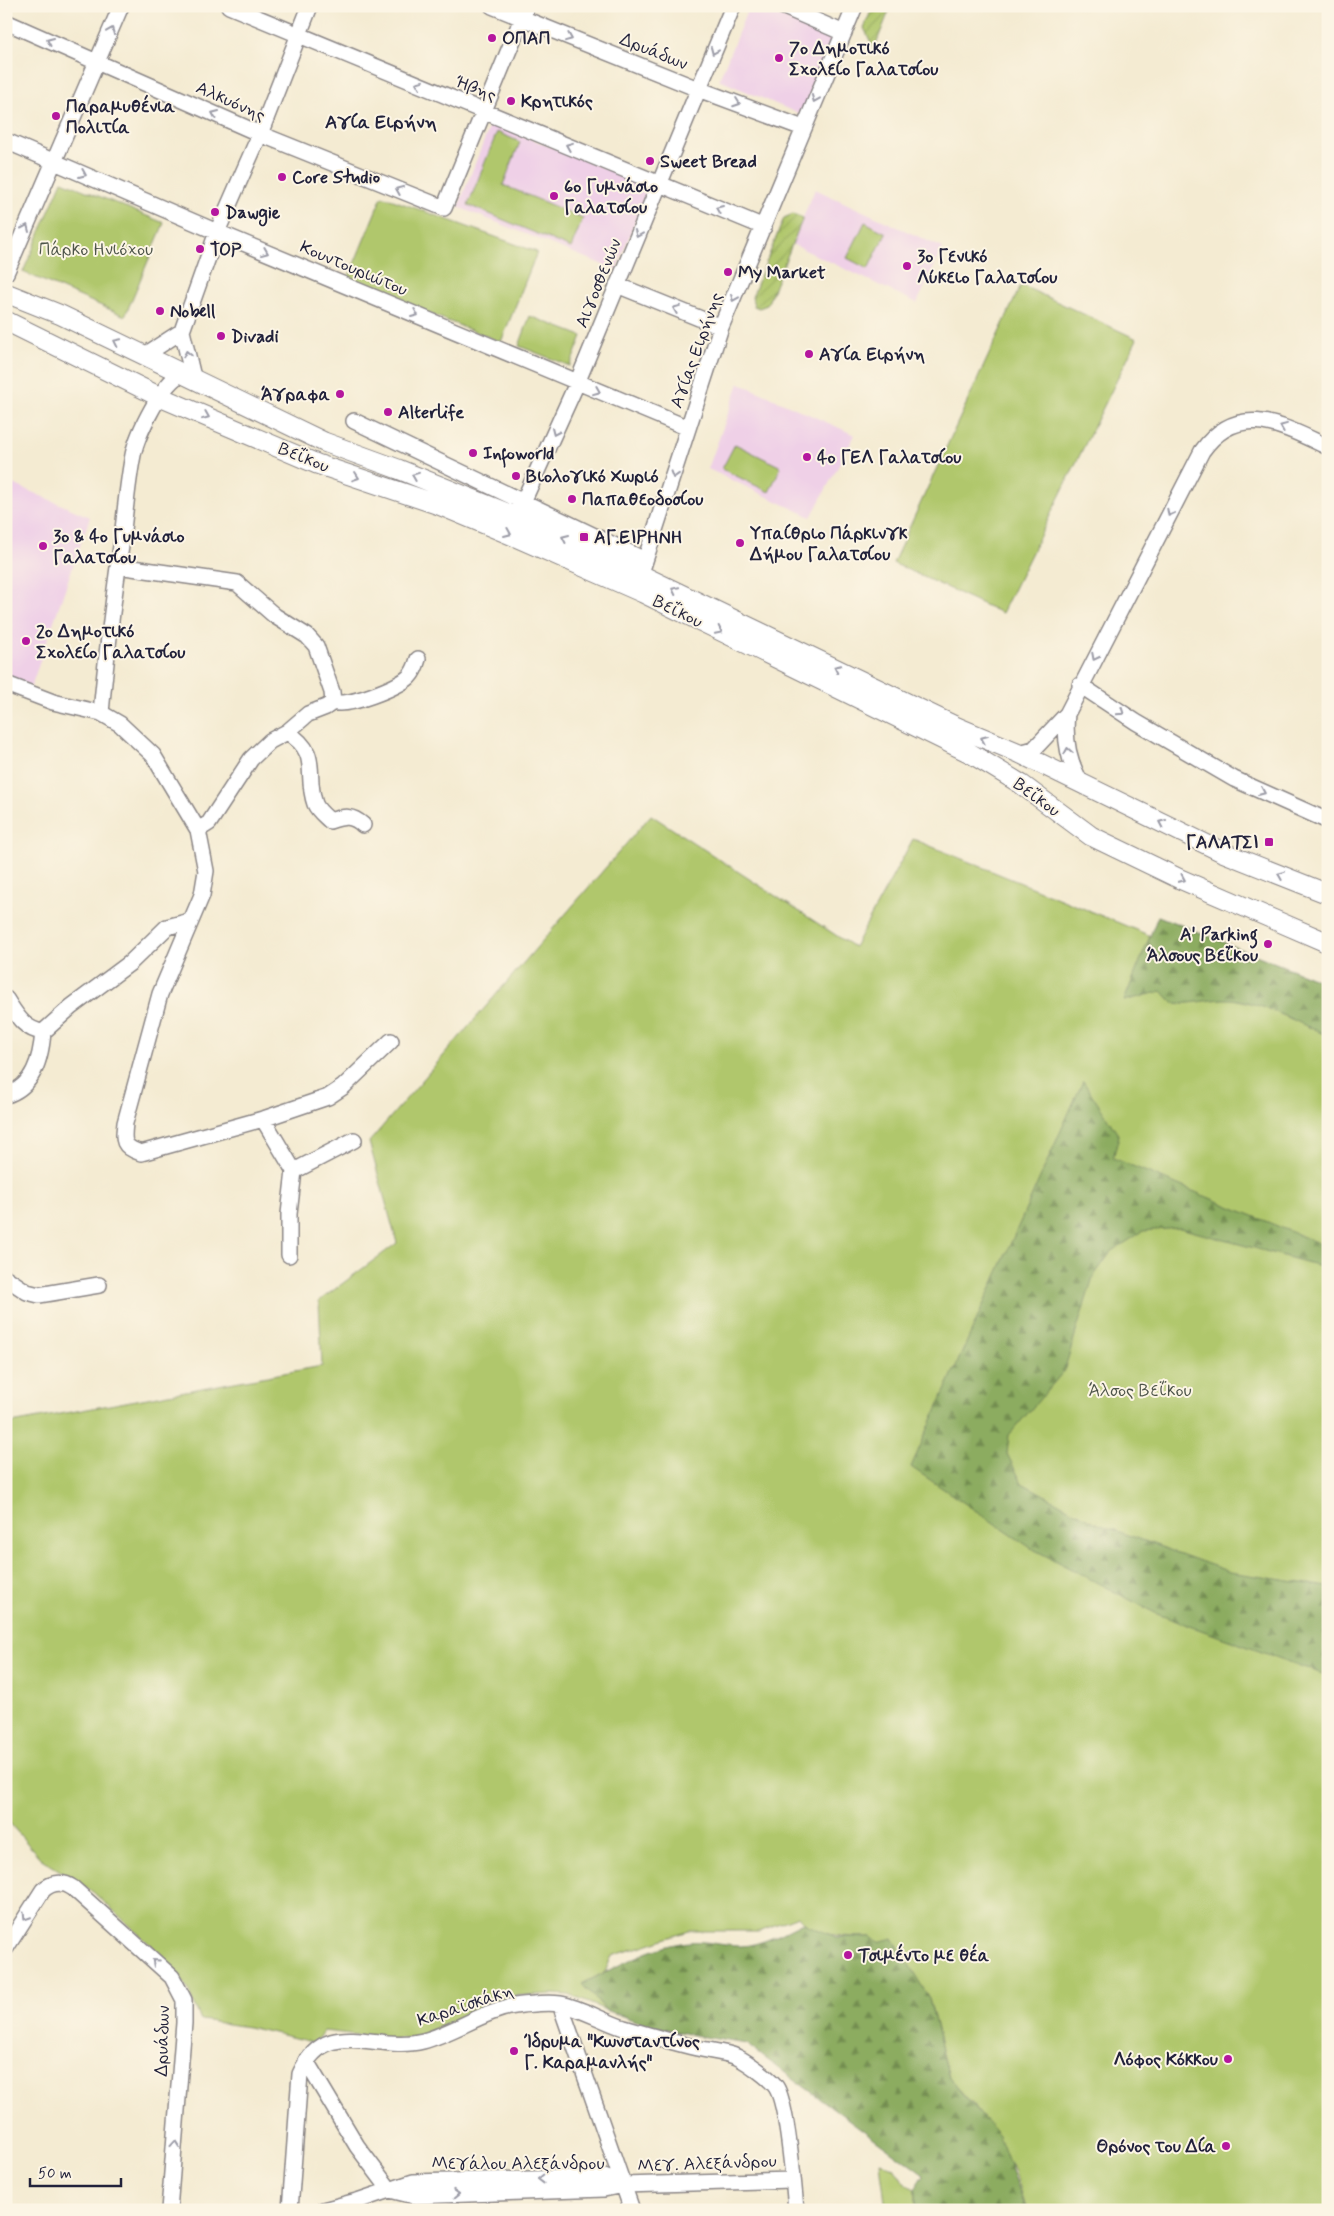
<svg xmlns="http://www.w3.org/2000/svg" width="1334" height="2216" viewBox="0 0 1334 2216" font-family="Mynerve,sans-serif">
  <defs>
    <pattern id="forest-firs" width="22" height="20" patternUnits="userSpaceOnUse" patternTransform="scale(1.25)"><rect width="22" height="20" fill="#8cac60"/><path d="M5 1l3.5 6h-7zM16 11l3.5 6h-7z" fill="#728c50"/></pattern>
    <pattern id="garden-furrows" width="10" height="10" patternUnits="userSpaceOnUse" patternTransform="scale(1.25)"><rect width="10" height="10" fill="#b0c76c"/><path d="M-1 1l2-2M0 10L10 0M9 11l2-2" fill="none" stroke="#97ab5e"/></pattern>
  </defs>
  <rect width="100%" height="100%" fill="#fcf5e5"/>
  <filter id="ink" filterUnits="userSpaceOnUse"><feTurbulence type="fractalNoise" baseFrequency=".02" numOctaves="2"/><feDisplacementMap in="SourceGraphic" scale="10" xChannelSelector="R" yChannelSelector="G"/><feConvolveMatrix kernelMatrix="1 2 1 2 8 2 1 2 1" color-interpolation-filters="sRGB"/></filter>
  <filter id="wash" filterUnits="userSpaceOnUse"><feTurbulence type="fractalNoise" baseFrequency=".0096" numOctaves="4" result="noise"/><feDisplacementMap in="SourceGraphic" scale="20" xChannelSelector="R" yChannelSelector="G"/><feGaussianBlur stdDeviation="1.12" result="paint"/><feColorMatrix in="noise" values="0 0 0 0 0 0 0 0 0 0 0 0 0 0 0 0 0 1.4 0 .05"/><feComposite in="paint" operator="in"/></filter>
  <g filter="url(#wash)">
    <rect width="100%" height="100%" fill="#f4ebd2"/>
    <path fill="#efd0e7" d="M749 6H765L768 8V11L799 23 801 19 839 37 807 117 719 80Z
      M491 123 649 186 616 270 458 207Z
      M815 189 943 248 917 303 792 244Z
      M739 383 855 435 811 517 708 469Z
      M6 481 90 517 31 687 6 675Z"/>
    <path fill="#b0c76c" stroke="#697454" d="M497 132 520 142 503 185 583 218 571 248 468 205Z
      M62 181 164 223 125 316 23 272Z
      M382 196 537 252 501 342 347 281Z
      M865 222 886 233 868 269 847 258Z
      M1021 285 1137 339 1002 613 893 563Z
      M530 316 582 336 570 366 519 346Z
      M735 444 781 467 769 492 722 469Z
      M651 815 854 947 913 839 1151 936 1158 916 1328 984V2210H1027L1015 2172 975 2107 949 2078 929 1998 871 1937C847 1937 814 1937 798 1916L759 1931H689L612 1956 605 1972 582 1984 606 2010 569 1995 552 1994 511 1996 419 2037 392 2039 324 2031 316 2043 248 2027 201 2020 190 1994 178 1974 155 1949 93 1892 40 1858 6 1819V1424L322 1366 319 1301 397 1243 369 1142Z
      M880 2163 894 2167 905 2184 915 2189V2210H886Z"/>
    <path fill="url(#forest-firs)" stroke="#57674e" d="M1158 916 1328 984V1036C1301 1024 1258 1001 1230 999 1211 998 1193 1005 1173 1003L1162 991 1124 1001Z
      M1083 1081 1119 1136 1113 1158 1328 1247V1268L1180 1228 1143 1231 1111 1252 1093 1277 1064 1371 1009 1435 1007 1454 1022 1483 1098 1524 1230 1572 1328 1587V1676L1157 1614 1031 1548 911 1467Z
      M803 1923 836 1937H871L878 1942 893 1938 929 1998 949 2078 999 2136 1027 2210H915V2189L924 2175 746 2044 688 2034 644 2024 606 2010 582 1984C616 1967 651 1946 689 1942 706 1940 722 1946 739 1946 761 1946 784 1932 803 1923Z"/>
    <path fill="url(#garden-furrows)" stroke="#697454" d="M873 6H891L874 49 864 28Z
      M793 214 803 218 767 305 759 308 754 306 752 297 784 218Z"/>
  </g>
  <g filter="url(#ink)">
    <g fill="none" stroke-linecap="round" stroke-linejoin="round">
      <defs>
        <path id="minor" d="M229 6 764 227
          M492 6 698 89 803 128
          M782 6 844 33
          M6 22 260 134 444 208 527 6
          M6 141 217 232 688 428
          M6 273 121 6
          M617 285 721 327
          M145 355 182 331
          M184 373C163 379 137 435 133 455 127 485 125 516 121 546 113 602 106 657 101 713L120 724 153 755 198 830 206 871 202 895 160 994 125 1123C123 1141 122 1147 141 1153L263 1119 328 1097 343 1087 391 1041
          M193 377 182 331 217 232 260 134 310 6
          M354 421 645 560
          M512 515 523 502 577 383 733 6
          M118 566 237 583 275 616 307 636 316 646 332 692 333 702 326 707 308 714 287 732 270 741 251 759 209 823 198 830
          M641 573 721 327 855 6
          M6 684 53 702 101 713
          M1080 685 1136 722 1234 779 1328 821
          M333 702C347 708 398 687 409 677 414 672 416 666 418 659
          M1067 714C1064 741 1069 762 1082 785
          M287 732C322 754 304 773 315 804 318 811 325 816 330 821 345 816 352 815 363 825
          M1019 753 1034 749 1067 714 1202 451C1238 400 1283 426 1328 447
          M6 999C16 1014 24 1030 43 1032
          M6 1095C34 1087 41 1058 43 1032L71 1007 130 963 167 927 190 921
          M263 1119 294 1171 354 1140
          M289 1255V1214L294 1171
          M6 1278 27 1292 39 1295 99 1285
          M6 1948 43 1890C52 1882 63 1881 73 1888L172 1977 184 2000V2023L169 2210
          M560 2004 632 2210
          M306 2061 357 2146 390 2190 414 2196 604 2189 623 2185 793 2180
          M290 2210 300 2074C326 2014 375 2053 423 2041 457 2032 487 2008 522 2005 534 2004 548 2002 560 2004 582 2008 602 2021 624 2028 648 2035 672 2042 697 2048 709 2051 726 2052 737 2057 747 2062 770 2078 776 2087 787 2103 794 2186 796 2210
          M323 2210 357 2201 413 2182 604 2177 623 2185"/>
        <path id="major" d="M6 293 61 315 324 442 398 469 512 515 579 545 957 727 1019 753 1222 852 1328 894
          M6 321 160 397 317 464 439 505 511 535 643 593 970 753 1021 784 1091 836 1180 879 1328 943"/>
      </defs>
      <use href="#minor" stroke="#8b8686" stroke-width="18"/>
      <use href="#major" stroke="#8b8686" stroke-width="21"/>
      <use href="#minor" stroke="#fff" stroke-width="15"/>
      <use href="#major" stroke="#fff" stroke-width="19"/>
    </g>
    <defs><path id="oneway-chevron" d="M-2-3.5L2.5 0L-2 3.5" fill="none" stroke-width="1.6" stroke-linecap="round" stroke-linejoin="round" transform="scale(1.25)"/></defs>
    <g stroke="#9c9ca7">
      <use href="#oneway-chevron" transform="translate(111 31) rotate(-68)"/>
      <use href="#oneway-chevron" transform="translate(569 38) rotate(22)"/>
      <use href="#oneway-chevron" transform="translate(50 41) rotate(-156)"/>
      <use href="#oneway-chevron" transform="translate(714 51) rotate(113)"/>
      <use href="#oneway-chevron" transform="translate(419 84) rotate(-158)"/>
      <use href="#oneway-chevron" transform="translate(815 99) rotate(113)"/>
      <use href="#oneway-chevron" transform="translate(737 103) rotate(20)"/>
      <use href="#oneway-chevron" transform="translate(215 114) rotate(-156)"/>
      <use href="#oneway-chevron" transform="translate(569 146) rotate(-158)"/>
      <use href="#oneway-chevron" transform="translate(83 174) rotate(23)"/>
      <use href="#oneway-chevron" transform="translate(399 190) rotate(-158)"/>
      <use href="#oneway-chevron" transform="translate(719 209) rotate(-157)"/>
      <use href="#oneway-chevron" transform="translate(26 228) rotate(-66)"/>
      <use href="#oneway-chevron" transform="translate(638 234) rotate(113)"/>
      <use href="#oneway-chevron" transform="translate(265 252) rotate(22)"/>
      <use href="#oneway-chevron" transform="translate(734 298) rotate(113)"/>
      <use href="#oneway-chevron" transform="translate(676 309) rotate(-158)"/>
      <use href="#oneway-chevron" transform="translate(415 314) rotate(23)"/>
      <use href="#oneway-chevron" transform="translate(117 342) rotate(-154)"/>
      <use href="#oneway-chevron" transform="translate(187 354) rotate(-101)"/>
      <use href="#oneway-chevron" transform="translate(597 391) rotate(22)"/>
      <use href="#oneway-chevron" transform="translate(206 416) rotate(22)"/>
      <use href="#oneway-chevron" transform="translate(1283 427) rotate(-158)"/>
      <use href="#oneway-chevron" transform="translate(555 432) rotate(114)"/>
      <use href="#oneway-chevron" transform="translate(674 475) rotate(107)"/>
      <use href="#oneway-chevron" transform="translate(415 476) rotate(-158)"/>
      <use href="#oneway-chevron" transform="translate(356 477) rotate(19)"/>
      <use href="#oneway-chevron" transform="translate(1170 513) rotate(118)"/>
      <use href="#oneway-chevron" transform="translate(508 533) rotate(23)"/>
      <use href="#oneway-chevron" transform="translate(565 538) rotate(-156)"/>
      <use href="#oneway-chevron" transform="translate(675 590) rotate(-154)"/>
      <use href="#oneway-chevron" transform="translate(719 631) rotate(26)"/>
      <use href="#oneway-chevron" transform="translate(1095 657) rotate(117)"/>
      <use href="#oneway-chevron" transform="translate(837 668) rotate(-154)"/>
      <use href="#oneway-chevron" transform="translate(1121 712) rotate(34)"/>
      <use href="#oneway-chevron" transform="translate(984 739) rotate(-157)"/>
      <use href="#oneway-chevron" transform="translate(1068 751) rotate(-100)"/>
      <use href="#oneway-chevron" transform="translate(1262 792) rotate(24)"/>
      <use href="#oneway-chevron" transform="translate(1162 823) rotate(-155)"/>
      <use href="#oneway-chevron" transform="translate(1281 875) rotate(-158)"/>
      <use href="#oneway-chevron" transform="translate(1182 879) rotate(24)"/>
      <use href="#oneway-chevron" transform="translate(26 1917) rotate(122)"/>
      <use href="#oneway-chevron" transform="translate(155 1962) rotate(-138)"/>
      <use href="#oneway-chevron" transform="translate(175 2144) rotate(-85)"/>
      <use href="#oneway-chevron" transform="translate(541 2179) rotate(179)"/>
      <use href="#oneway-chevron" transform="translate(456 2194) rotate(-2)"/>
    </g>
  </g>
  <g fill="#b5179e" stroke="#fcf5e5" stroke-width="2">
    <circle cx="492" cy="38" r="5"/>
    <circle cx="779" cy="58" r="5"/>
    <circle cx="511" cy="101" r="5"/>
    <circle cx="56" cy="116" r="5"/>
    <circle cx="650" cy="161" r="5"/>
    <circle cx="282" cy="177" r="5"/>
    <circle cx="554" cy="196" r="5"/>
    <circle cx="215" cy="212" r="5"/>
    <circle cx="200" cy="249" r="5"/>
    <circle cx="907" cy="266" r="5"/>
    <circle cx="728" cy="272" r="5"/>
    <circle cx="160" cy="311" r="5"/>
    <circle cx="221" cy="336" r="5"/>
    <circle cx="809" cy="354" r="5"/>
    <circle cx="340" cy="394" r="5"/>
    <circle cx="388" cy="412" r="5"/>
    <circle cx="473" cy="453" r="5"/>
    <circle cx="807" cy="457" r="5"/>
    <circle cx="516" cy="476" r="5"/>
    <circle cx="572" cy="499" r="5"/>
    <rect x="579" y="532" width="10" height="10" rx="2.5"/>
    <circle cx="740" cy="543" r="5"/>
    <circle cx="43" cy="546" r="5"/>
    <circle cx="26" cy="641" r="5"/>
    <rect x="1264" y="837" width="10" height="10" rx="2.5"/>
    <circle cx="1268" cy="944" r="5"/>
    <circle cx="848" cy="1955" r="5"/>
    <circle cx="514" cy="2051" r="5"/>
    <circle cx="1228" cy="2059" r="5"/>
    <circle cx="1226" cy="2146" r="5"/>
  </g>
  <g text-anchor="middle" stroke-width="4" stroke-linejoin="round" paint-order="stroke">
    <g font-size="18" font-weight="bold" fill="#22223b" stroke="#fcf5e5" text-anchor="start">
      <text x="502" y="44">ΟΠΑΠ</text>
      <text x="789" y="54">7ο Δημοτικό<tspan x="789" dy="21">Σχολείο Γαλατσίου</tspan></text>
      <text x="521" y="107">Κρητικός</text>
      <text x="66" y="112">Παραμυθένια<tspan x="66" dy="21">Πολιτία</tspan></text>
      <text x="660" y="167">Sweet Bread</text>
      <text x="292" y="183">Core Studio</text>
      <text x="564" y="192">6ο Γυμνάσιο<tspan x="564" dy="21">Γαλατσίου</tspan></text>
      <text x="225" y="218">Dawgie</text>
      <text x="210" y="255">TOP</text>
      <text x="917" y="262">3ο Γενικό<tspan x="917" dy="21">Λύκειο Γαλατσίου</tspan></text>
      <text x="738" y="278">My Market</text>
      <text x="170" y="317">Nobell</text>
      <text x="231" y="342">Divadi</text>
      <text x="819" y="360">Αγία Ειρήνη</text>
      <text x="330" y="400" text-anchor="end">Άγραφα</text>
      <text x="398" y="418">Alterlife</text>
      <text x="483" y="459">Infoworld</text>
      <text x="817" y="463">4ο ΓΕΛ Γαλατσίου</text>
      <text x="526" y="482">Βιολογικό Χωριό</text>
      <text x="582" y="505">Παπαθεοδοσίου</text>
      <text x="750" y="539">Υπαίθριο Πάρκινγκ<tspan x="750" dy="21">Δήμου Γαλατσίου</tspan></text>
      <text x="53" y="542">3ο &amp; 4ο Γυμνάσιο<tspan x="53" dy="21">Γαλατσίου</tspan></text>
      <text x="594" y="543">ΑΓ.ΕΙΡΗΝΗ</text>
      <text x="36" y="637">2ο Δημοτικό<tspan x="36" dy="21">Σχολείο Γαλατσίου</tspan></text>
      <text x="1259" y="848" text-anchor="end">ΓΑΛΑΤΣΙ</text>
      <text x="1258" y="940" text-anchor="end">Α' Parking<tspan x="1258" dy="21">Άλσους Βεΐκου</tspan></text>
      <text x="858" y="1961">Τσιμέντο με θέα</text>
      <text x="524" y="2047">Ίδρυμα "Κωνσταντίνος<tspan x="524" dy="21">Γ. Καραμανλής"</tspan></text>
      <text x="1218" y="2065" text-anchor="end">Λόφος Κόκκου</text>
      <text x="1216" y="2152" text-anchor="end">Θρόνος του Δία</text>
    </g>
    <g font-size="18" fill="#22223b" stroke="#fcf5e5">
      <text transform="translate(654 51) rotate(22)" y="6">Δρυάδων</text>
      <text transform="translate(476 88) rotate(22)" y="6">Ήβης</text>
      <text transform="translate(231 101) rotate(24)" y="6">Αλκυόνης</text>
      <text transform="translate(354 268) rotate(23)" y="6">Κουντουριώτου</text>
      <text transform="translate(598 283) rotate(-68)" y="6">Αιγοσθενών</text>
      <text transform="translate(696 350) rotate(-70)" y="6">Αγίας Ειρήνης</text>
      <text transform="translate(304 457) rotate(22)" y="6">Βεΐκου</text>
      <text transform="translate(678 611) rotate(26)" y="6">Βεΐκου</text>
      <text transform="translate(1037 797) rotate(36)" y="6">Βεΐκου</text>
      <text transform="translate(465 2005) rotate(-18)" y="6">Καραϊσκάκη</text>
      <text transform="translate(162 2041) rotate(-88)" y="6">Δρυάδων</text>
      <text x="518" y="2169">Μεγάλου Αλεξάνδρου</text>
      <text transform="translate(707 2163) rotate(-2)" y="6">Μεγ. Αλεξάνδρου</text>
    </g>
    <g font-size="18" fill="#4d544a" stroke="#fcf5e5">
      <text x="96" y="255">Πάρκο Ηνιόχου</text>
      <text x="1140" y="1396">Άλσος Βεΐκου</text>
    </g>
    <g font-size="19" font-weight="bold" fill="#22223b" stroke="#fcf5e5">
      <text x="381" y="128">Αγία Ειρήνη</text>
    </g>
  </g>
  <rect width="1334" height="2216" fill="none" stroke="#fcf5e5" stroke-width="25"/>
  <path d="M30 2178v8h91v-8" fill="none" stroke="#22223b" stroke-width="2.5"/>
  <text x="38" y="2178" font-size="15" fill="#22223b" stroke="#fcf5e5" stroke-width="4" paint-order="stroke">50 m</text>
</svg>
